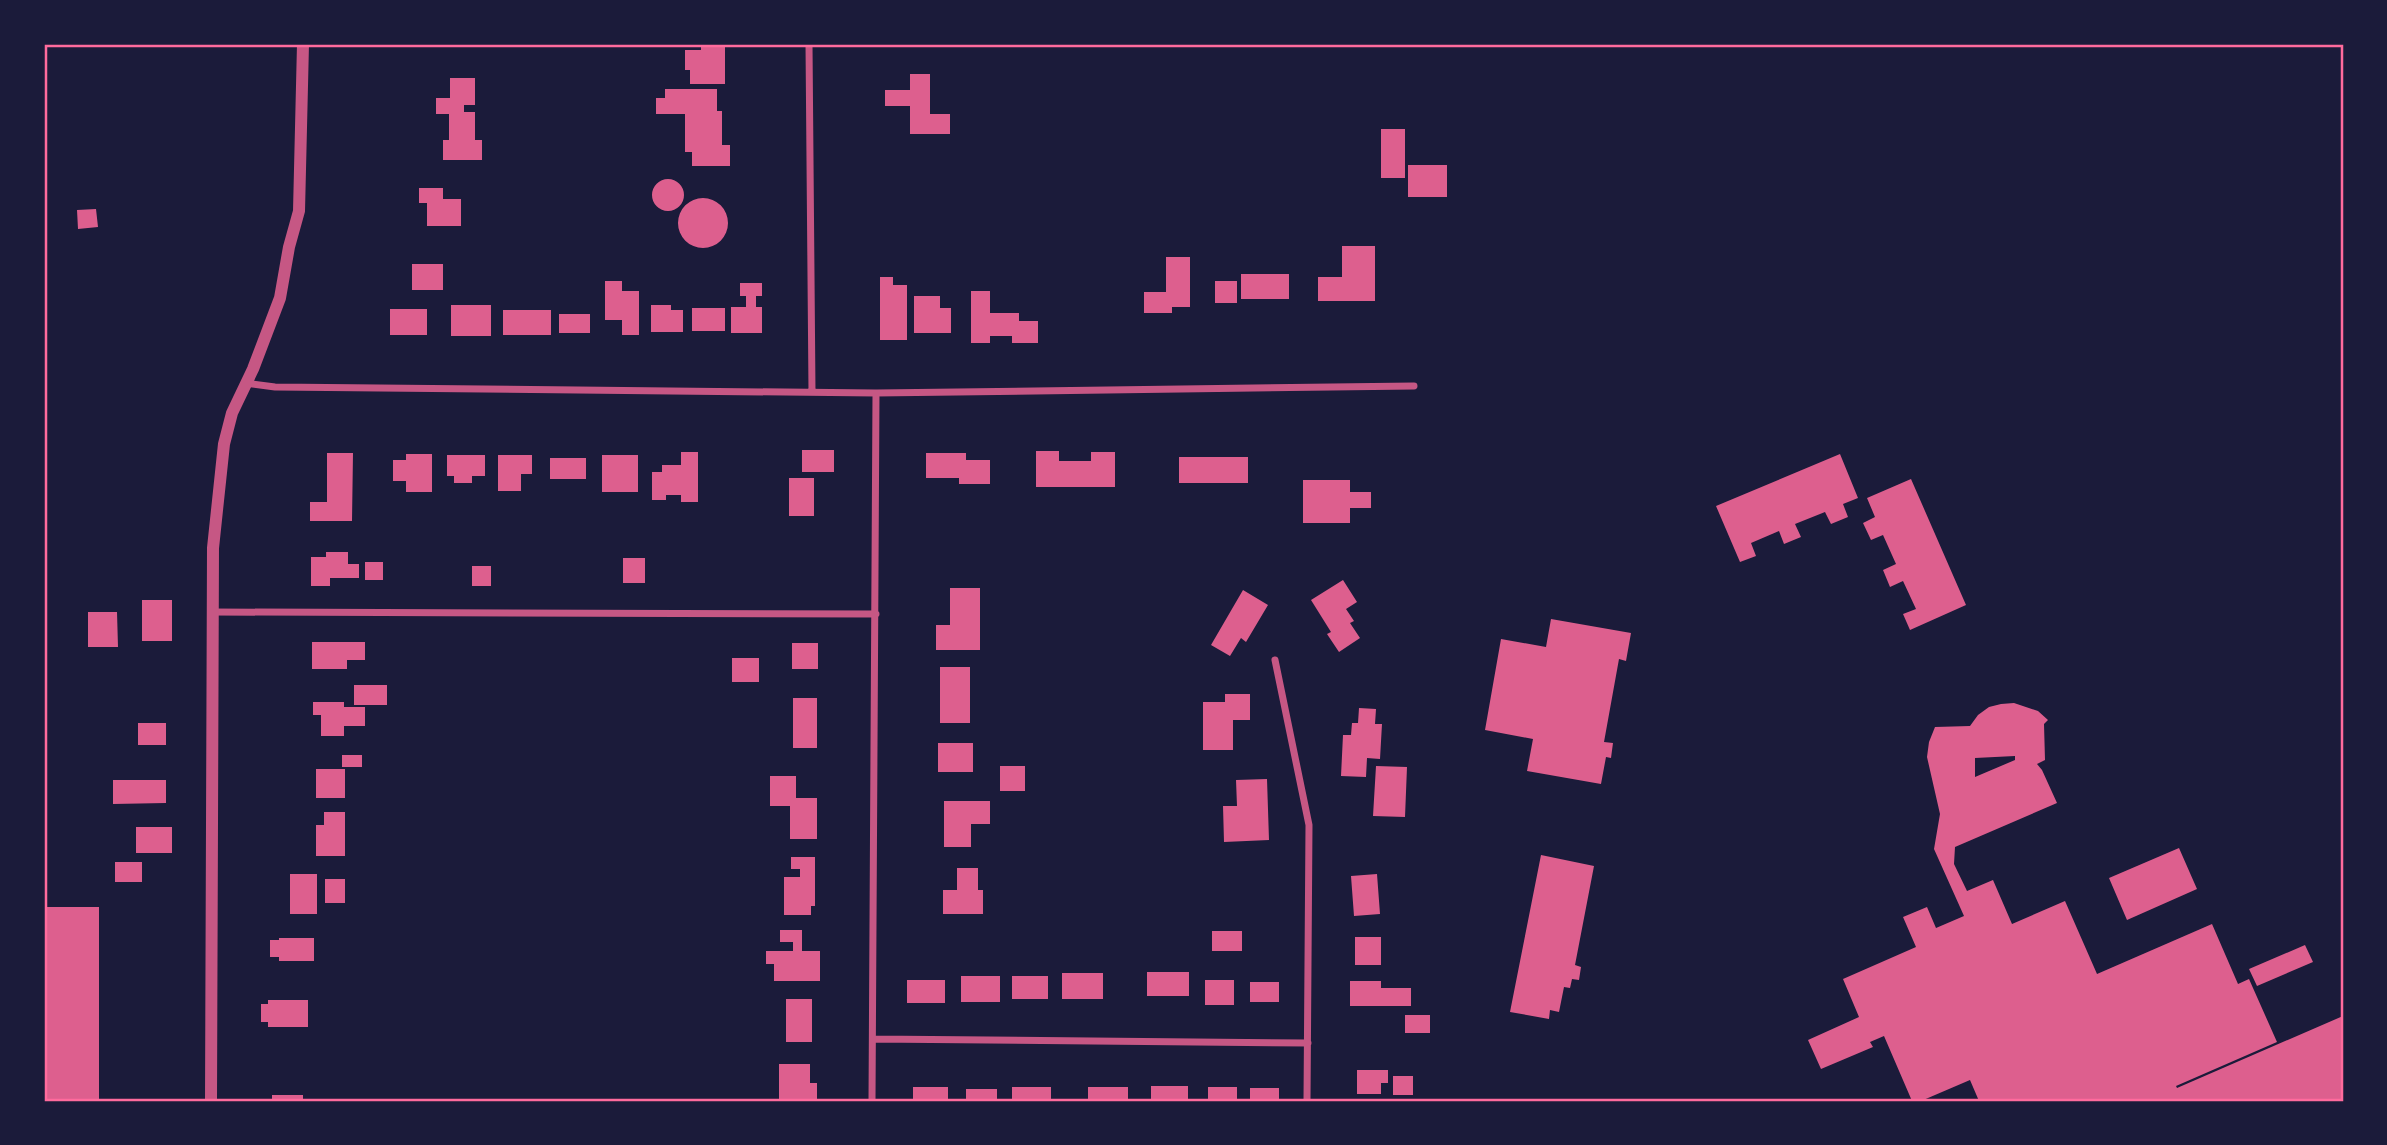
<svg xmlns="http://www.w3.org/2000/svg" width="2387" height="1145" viewBox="0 0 2387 1145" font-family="'DM Sans',sans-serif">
  <rect width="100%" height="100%" fill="#1b1b3a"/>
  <path fill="#dd5f8e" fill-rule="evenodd" d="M701 44H725V84H690V70H685V50H701Z
    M910 74H930V114H950V134H910V106H885V90H910Z
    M450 78H475V105H464V112H475V140H482V160H443V140H449V114H436V98H450Z
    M665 89H717V111H722V145H730V166H692V152H685V114H656V98H665Z
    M1381 129H1405V178H1381Z
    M1408 165H1447V197H1408Z
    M652 195a16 16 0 1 1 32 0a16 16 0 1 1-32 0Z
    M419 188H443V199H461V226H427V203H419Z
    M678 223a25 25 0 1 1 50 0a25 25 0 1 1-50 0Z
    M96 209 98 227 78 229 77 210Z
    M1342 246H1375V301H1318V277H1342Z
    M1166 257H1190V307H1172V313H1144V292H1166Z
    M412 264H443V290H412Z
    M1241 274H1289V299H1241Z
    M880 277H893V285H907V340H880Z
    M605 281H622V291H639V335H622V320H605Z
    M1215 281H1237V303H1215Z
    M740 283H762V296H756V307H762V333H731V307H746V296H740Z
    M971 291H990V313H1019V321H1038V343H1012V336H990V343H971Z
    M914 296H940V308H951V333H914Z
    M451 305H491V336H451Z
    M651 305H671V310H683V332H651Z
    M692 308H725V331H692Z
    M390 309H427V335H390Z
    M503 310H551V335H503Z
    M559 314H590V333H559Z
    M802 450H834V472H802Z
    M1036 451H1059V461H1091V452H1115V487H1036Z
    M681 452H698V502H681V495H666V500H652V472H662V465H681Z
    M327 453H353L352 521H310V502H327Z
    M926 453H966V460H990V484H959V478H926Z
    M406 454H432V492H406V481H393V460H406Z
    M1840 454 1858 498 1843 504 1848 517 1831 524 1825 512 1795 524 1801 537 1784 544 1779 531 1751 543 1756 556 1740 562 1716 506Z
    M447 455H485V476H472V483H454V476H447Z
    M498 455H532V474H521V491H498Z
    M602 455H638V492H602Z
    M1179 457H1248V483H1179Z
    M550 458H586V479H550Z
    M789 478H814V516H789Z
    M1911 479 1966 605 1910 630 1903 614 1916 609 1903 581 1890 587 1883 570 1896 564 1883 535 1871 540 1863 523 1875 517 1867 498Z
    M1303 480H1350V492H1371V508H1350V523H1303Z
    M326 552H348V564H359V578H330V586H311V557H326Z
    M623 558H645V583H623Z
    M365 562H383V580H365Z
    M472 566H491V586H472Z
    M1343 580 1357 602 1346 609 1354 621 1350 623 1360 638 1339 652 1327 634 1331 632 1311 600Z
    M950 588H980V650H936V625H950Z
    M1243 590 1268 605 1246 642 1241 638 1230 656 1211 645Z
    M142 600H172V641H142Z
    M88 612H117L118 647H88Z
    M1551 619 1631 633 1626 661 1619 659 1604 742 1613 743 1611 758 1606 757 1601 784 1527 771 1533 739 1485 730 1501 639 1546 647Z
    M312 642H365V660H347V669H312Z
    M792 643H818V669H792Z
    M732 658H759V682H732Z
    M940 667H970V723H940Z
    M354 685H387V705H354Z
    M1225 694H1250V720H1233V750H1203V702H1225Z
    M793 698H817V748H793Z
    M313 702H344V707H365V726H344V736H321V715H313Z
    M2014 703 2038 711 2048 720 2044 724 2045 760 2037 764 2042 770 2057 803 1955 847 1954 864 1967 891 1993 880 2012 924 2065 901 2097 974 2212 924 2238 984 2249 979 2277 1042 2176 1086 2177 1088 2343 1016V1101H1979L1970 1080 1921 1101H1912L1884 1036 1870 1042 1873 1047 1821 1069 1808 1040 1859 1017 1843 979 1916 947 1903 917 1927 907 1936 928 1964 916 1934 849 1940 814 1927 757 1929 742 1935 727 1970 726 1978 715 1989 707 2001 704ZM2015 756V760L1975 777V758Z
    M1359 708 1376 709 1375 724H1382L1380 759 1367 758 1366 777 1341 776 1343 735H1351L1352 723H1358Z
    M138 723H166V745H138Z
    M938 743H973V772H938Z
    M342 755H362V767H342Z
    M1000 766H1025V791H1000Z
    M1376 766 1407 767 1405 817 1373 816Z
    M316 769H345V798H316Z
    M770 776H796V798H817V839H790V806H770Z
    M1267 779 1269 840 1224 842 1223 806H1237L1236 780Z
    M113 780H166V803L113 804Z
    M944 801H990V824H971V847H944Z
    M324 812H345V856H316V825H324Z
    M136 827H172V853H136Z
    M2179 848 2197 889 2127 920 2109 878Z
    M1541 855 1594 866 1575 965 1581 967 1579 980 1572 979 1570 988 1564 987 1559 1012 1550 1010 1549 1019 1510 1012Z
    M791 857H815V906H811V915H784V877H800V869H791Z
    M115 862H142V882H115Z
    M957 868H978V890H983V914H943V890H957Z
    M290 874H317V914H290Z
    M1377 874 1380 914 1354 916 1351 876Z
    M325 879H345V903H325Z
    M45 907H99V1101H46V1046H44Z
    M780 930H802V951H820V981H774V964H766V951H793V942H780Z
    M1212 931H1242V951H1212Z
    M1355 937H1381V965H1355Z
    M279 938H314V961H279V957H270V940H279Z
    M2305 945 2313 962 2257 986 2249 969Z
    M1147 972H1189V996H1147Z
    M1062 973H1103V999H1062Z
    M961 976H1000V1002H961Z
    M1012 976H1048V999H1012Z
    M907 980H945V1003H907Z
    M1205 980H1234V1005H1205Z
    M1350 981H1381V988H1411V1006H1350Z
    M1250 982H1279V1002H1250Z
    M786 999H812V1042H786Z
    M268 1000H308V1027H268V1022H261V1004H268Z
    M1405 1015H1430V1033H1405Z
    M779 1064H810V1083H817V1099H779Z
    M1357 1070H1388V1083H1381V1094H1357Z
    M1393 1076H1413V1095H1393Z
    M1151 1086H1188V1101H1151Z
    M913 1087H948V1101H913Z
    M1012 1087H1051V1101H1012Z
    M1088 1087H1128V1101H1088Z
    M1208 1087H1237V1101H1208Z
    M1250 1088H1279V1101H1250Z
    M966 1089H997V1101H966Z
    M272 1095H303V1101H272Z"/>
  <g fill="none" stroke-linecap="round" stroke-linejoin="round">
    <path stroke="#c65784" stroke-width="7" d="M809 44 812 392
      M245 383 275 387 876 393 1414 386
      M213 612 876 614
      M1275 660 1309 825 1307 1101
      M873 1039 1308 1043
      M872 1101 876 393"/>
    <path stroke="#c65784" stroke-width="12" d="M211 1101 213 548 224 444 232 413 253 369 280 298 289 247 299 211 303 44"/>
  </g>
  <rect width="2387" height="1145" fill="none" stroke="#1b1b3a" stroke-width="91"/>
  <rect x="46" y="46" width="2296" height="1054" fill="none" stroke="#ff6b9d" stroke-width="2.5"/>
</svg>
